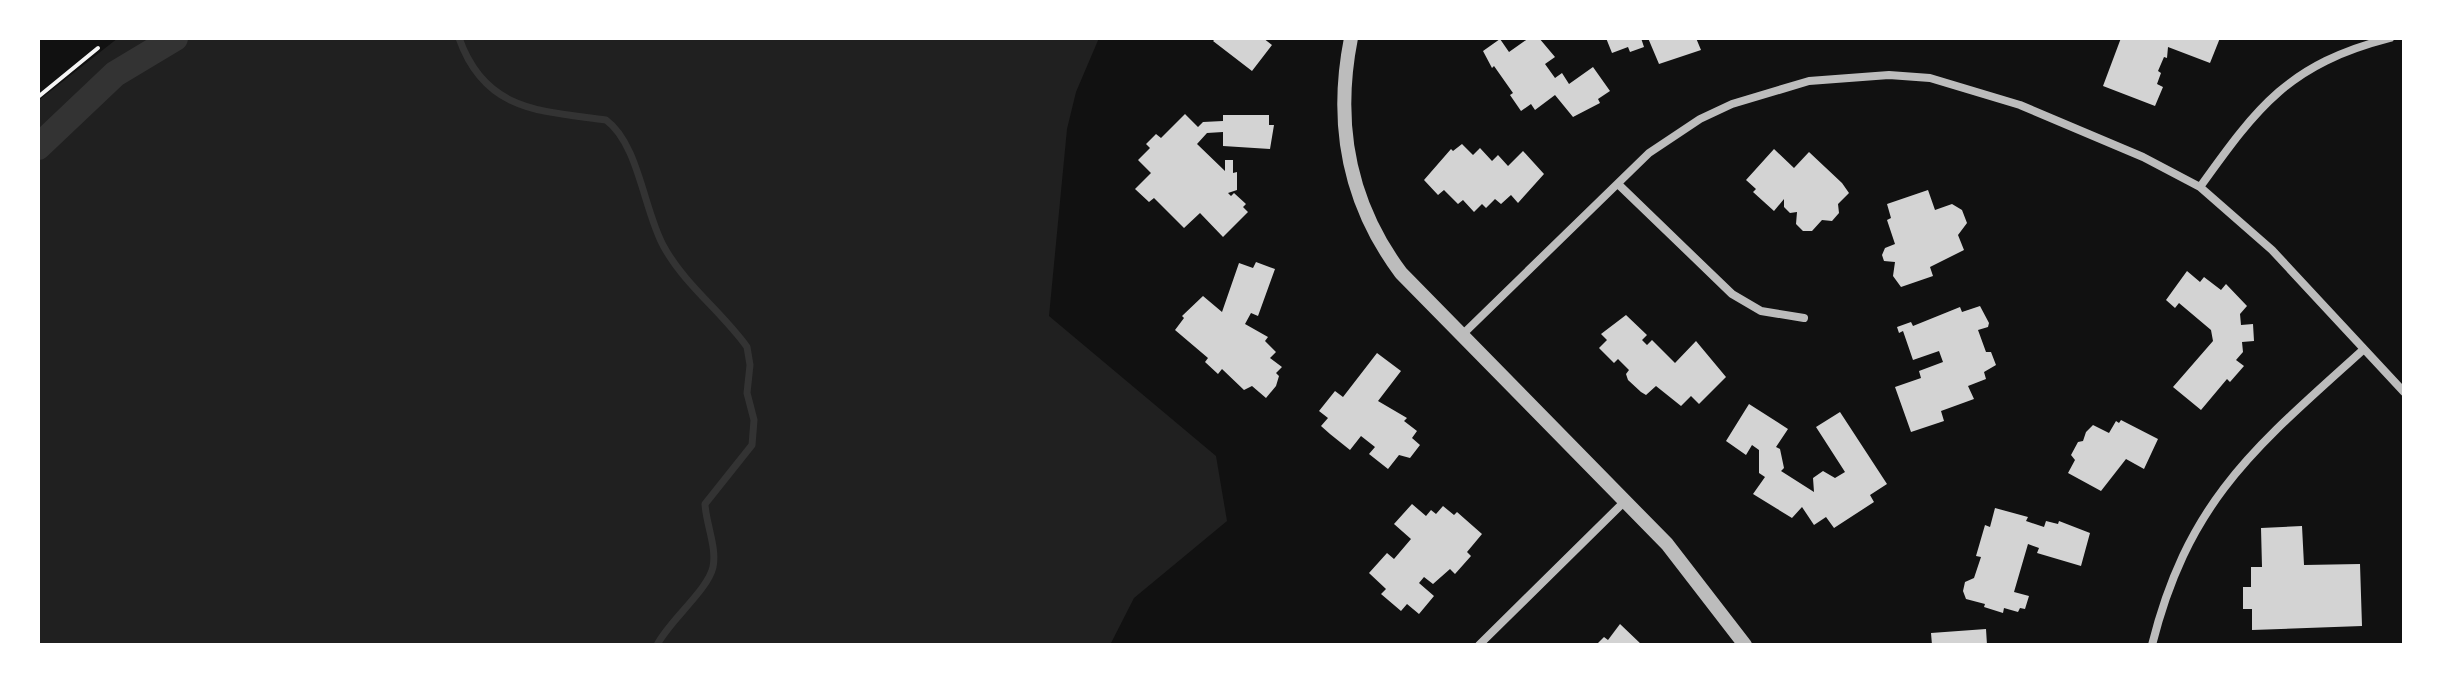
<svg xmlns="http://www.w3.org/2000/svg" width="2442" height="683" viewBox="0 0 2442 683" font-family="'Source Sans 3',sans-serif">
  <rect width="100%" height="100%" fill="#111"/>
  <path fill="#202020" d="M118 38H1099L1076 92 1067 129 1049 316 1216 456 1227 521 1134 598 1110 645H38V101Z"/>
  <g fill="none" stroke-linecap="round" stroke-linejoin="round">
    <path stroke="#333" stroke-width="7" d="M459 38C485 112 541 111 606 120 639 144 644 212 664 247 685 285 722 312 747 347L750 365 747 393 754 420 752 445 705 504C706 524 717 547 713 567 708 590 669 621 657 645"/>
    <path stroke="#333" stroke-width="26" d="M38 147 115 74 175 38"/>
  </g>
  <path fill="#d3d3d3" d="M1216 38H1263L1272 45 1252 71 1213 41Z
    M1529 38H1539L1555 57 1545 64 1555 78 1562 73 1569 84 1593 67 1610 91 1598 99 1600 103 1573 117 1555 95 1535 110 1531 104 1521 111 1510 95 1513 93 1494 66 1492 68 1483 51 1500 39 1509 52Z
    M1606 38H1641L1644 47 1630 52 1628 47 1612 53Z
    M1648 38H1696L1701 50 1659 64Z
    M2121 38 2170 39 2220 38 2210 63 2168 47 2167 58 2164 57 2158 71 2161 73 2157 84 2163 87 2155 106 2103 86Z
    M1185 114 1198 127 1203 122 1223 121V115H1269V125H1274L1270 149 1223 146V132L1207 133 1197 144 1225 171V160H1233V173L1237 172V190L1228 193 1231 196 1234 193 1246 204 1243 207 1248 212 1223 237 1200 213 1184 228 1154 198 1149 202 1135 189 1151 173 1138 160 1150 148 1146 144 1156 134 1161 138Z
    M1462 144 1473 155 1480 148 1492 161 1498 155 1508 166 1523 151 1544 174 1518 203 1511 195 1501 204 1495 199 1486 208 1482 204 1474 212 1463 200 1458 204 1444 190 1438 195 1424 180 1451 149 1453 151Z
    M1774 149 1794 168 1809 152 1842 183 1849 193 1838 204 1839 213 1832 221 1822 220 1812 231H1803L1796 224 1797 212 1790 213 1784 207V199L1774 211 1753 192 1756 189 1746 180Z
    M1928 190 1935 210 1952 204 1962 210 1967 223 1958 235 1964 250 1930 267 1933 276 1901 287 1893 276 1895 262 1884 261 1882 255 1885 248 1895 244 1887 220 1891 218 1887 204Z
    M1256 262 1275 269 1258 316 1251 313 1245 324 1268 337 1265 341 1276 352 1270 358 1282 367 1276 373 1279 376 1276 386 1266 398 1252 386 1244 390 1222 369 1218 374 1205 362 1208 358 1175 330 1184 318 1182 316 1203 296 1222 312 1239 263 1253 268Z
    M2187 271 2200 282 2204 277 2221 290 2226 284 2247 306 2240 314 2241 325 2253 324 2254 341 2242 342 2243 352 2236 360 2244 366 2230 382 2227 379 2201 410 2173 387 2213 341 2211 330 2179 303 2175 308 2166 300Z
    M1980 306 1989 323 1988 327 1978 330 1986 352H1991L1996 365 1984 372 1986 379 1968 386 1974 399 1941 411 1944 421 1911 432 1895 387 1921 378 1919 371 1943 362 1939 351 1913 360 1903 331 1899 333 1897 327 1911 322 1913 326 1960 307 1962 312Z
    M1626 315 1647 335 1642 340 1647 345 1652 340 1675 363 1696 341 1726 377 1699 404 1691 396 1681 406 1656 386 1646 395 1641 392 1628 380 1626 374 1629 370 1618 359 1614 363 1599 348 1607 340 1601 334Z
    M1377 353 1401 371 1378 401 1407 418 1404 421 1417 431 1412 438 1420 445 1410 458 1399 455 1388 469 1369 454 1375 447 1361 436 1350 450 1330 434 1321 426 1328 418 1319 411 1335 391 1343 397Z
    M1749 404 1788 429 1776 447 1780 449 1784 468 1781 471 1814 492 1813 478 1823 471 1835 478 1845 472 1816 427 1840 412 1887 484 1870 495 1874 502 1834 528 1826 517 1814 525 1802 507 1792 518 1753 494 1765 477 1759 473V450L1752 445 1746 455 1726 441Z
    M2121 420 2158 439 2144 469 2126 459 2101 491 2068 473 2075 460 2071 455 2078 442 2083 441 2086 432 2093 425 2109 433 2116 421 2119 423Z
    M1412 504 1426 516 1431 510 1436 514 1443 506 1454 515 1457 512 1482 534 1467 552 1471 556 1455 574 1450 569 1433 584 1424 577 1419 583 1434 596 1419 614 1407 604 1401 611 1381 594 1386 589 1369 573 1387 553 1394 559 1411 539 1394 524Z
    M1995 508 2028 517 2026 521 2044 527 2046 521 2058 524 2059 521 2090 533 2081 566 2037 553 2039 548 2028 544 2014 592 2029 596 2025 609 2020 608 2018 612 2004 608 2003 613 1984 607 1985 604 1966 599 1963 591 1965 582 1974 578 1981 557 1976 556 1985 525 1990 527Z
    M2302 526 2304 565 2360 564 2362 626 2252 630V609H2243V587H2251V567H2262L2261 528Z
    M1620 624 1642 645H1596L1604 637 1608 640Z
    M1986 629 1987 645H1932L1931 633Z"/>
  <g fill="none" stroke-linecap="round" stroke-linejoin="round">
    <path stroke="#f5f5f5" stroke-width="4" d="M38 97 98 48"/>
    <path stroke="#bcbcbc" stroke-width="8" d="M1618 184 1732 294 1761 311 1804 318
      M2200 187C2258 106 2289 64 2390 38
      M1461 336 1649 153 1700 119 1732 104 1809 81 1889 75 1930 78 2020 105 2143 157 2200 187 2272 250 2404 392
      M1479 645 1624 502
      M2152 645C2189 498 2257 446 2364 349"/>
    <path stroke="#bcbcbc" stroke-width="14" d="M1351 38C1334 124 1348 202 1401 273L1667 544 1745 645"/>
  </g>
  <rect width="2442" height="683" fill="none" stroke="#ffffff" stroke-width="80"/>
</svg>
